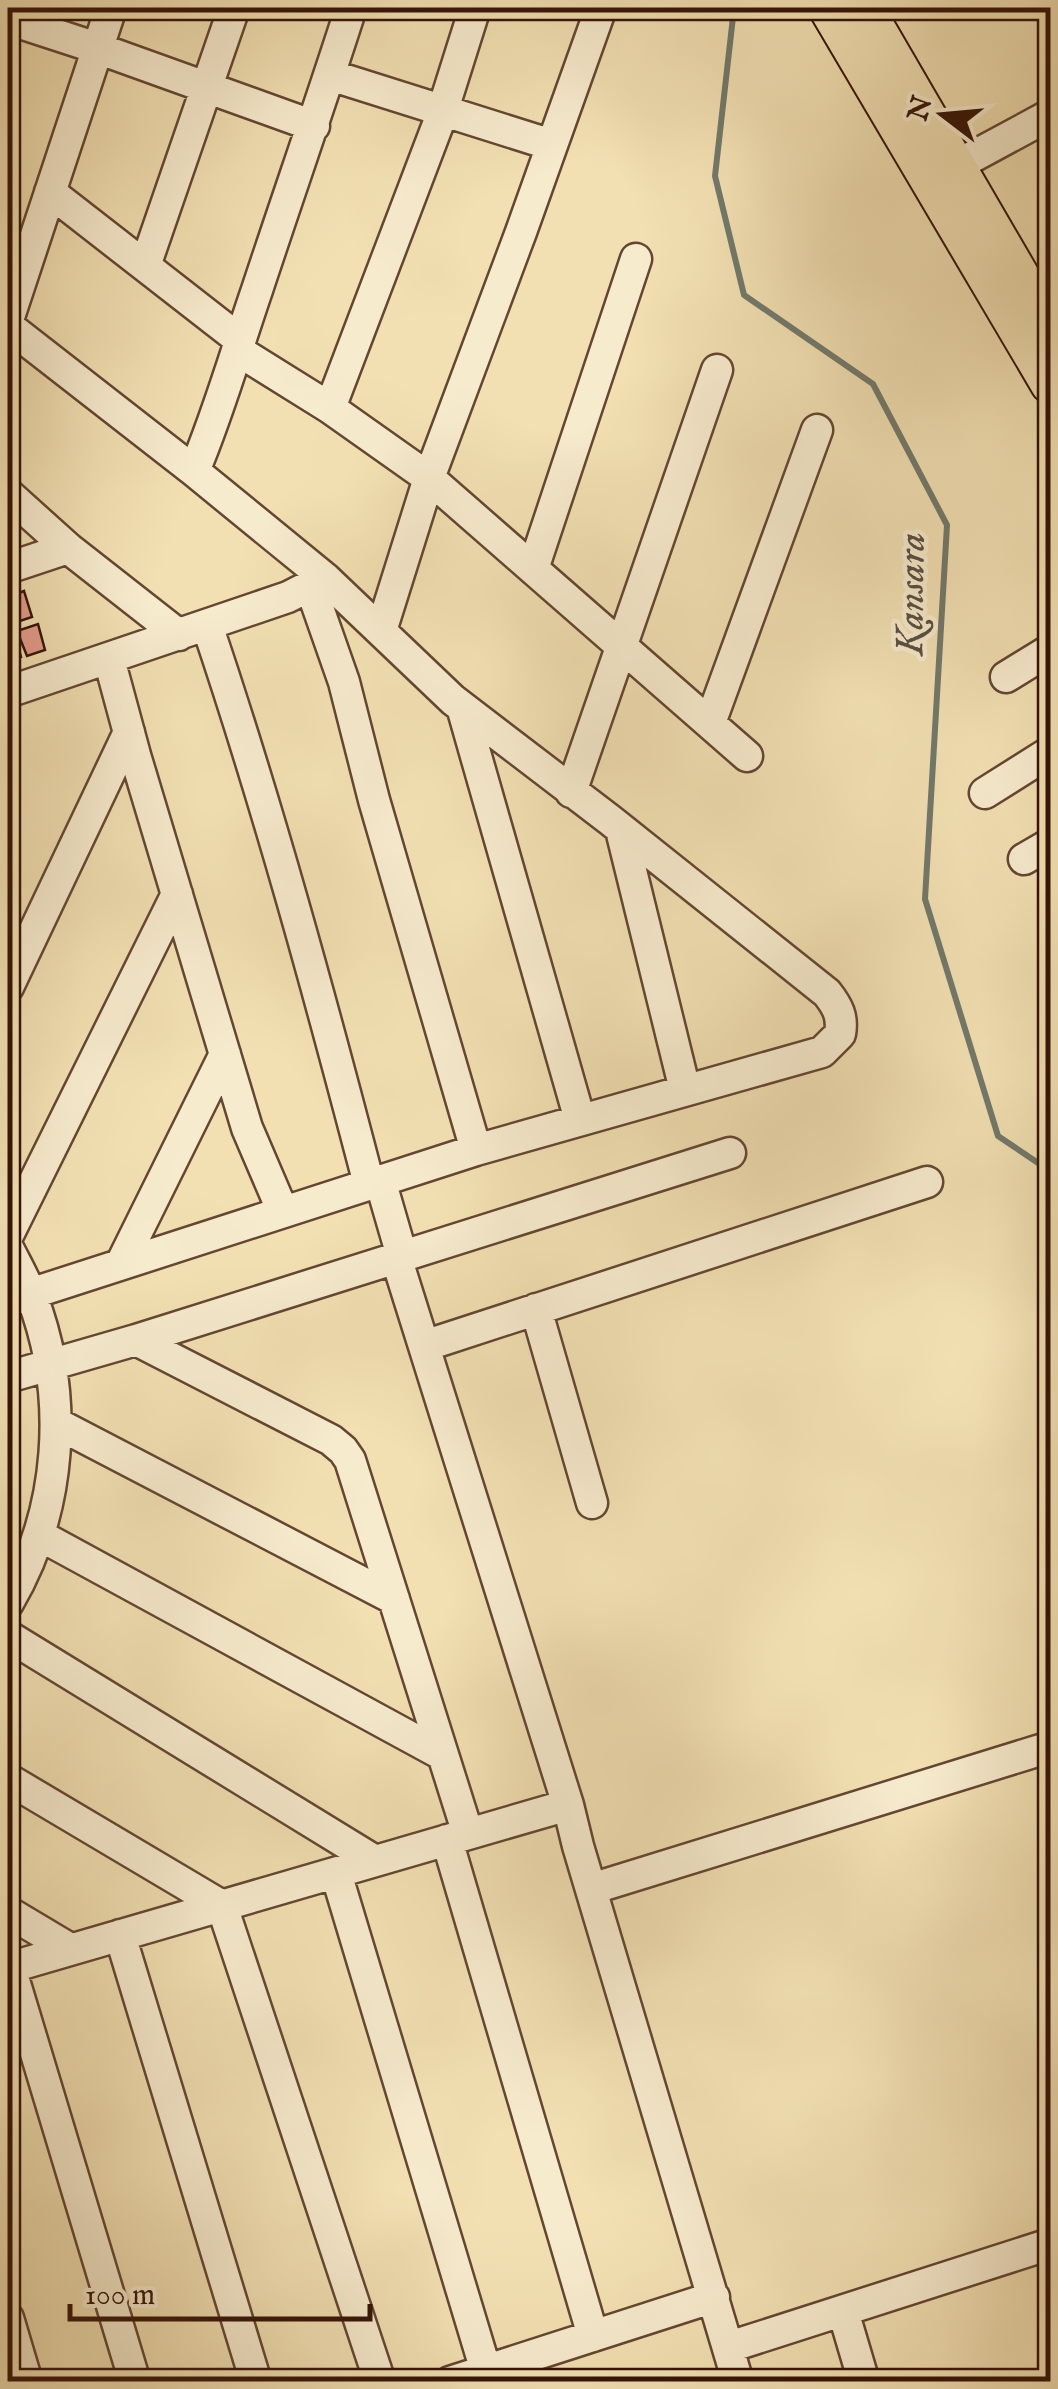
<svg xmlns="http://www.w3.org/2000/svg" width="1058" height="2389" viewBox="0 0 1058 2389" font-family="'IM FELL English',serif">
  <rect width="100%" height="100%" fill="#f2e0b3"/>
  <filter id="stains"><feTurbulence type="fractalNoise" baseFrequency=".002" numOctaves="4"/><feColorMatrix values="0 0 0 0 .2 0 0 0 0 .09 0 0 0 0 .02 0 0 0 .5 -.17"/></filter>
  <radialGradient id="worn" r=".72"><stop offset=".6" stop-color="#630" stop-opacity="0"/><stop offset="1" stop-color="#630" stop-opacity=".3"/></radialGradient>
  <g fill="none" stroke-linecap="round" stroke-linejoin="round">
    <path stroke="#72796b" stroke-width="6" d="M734 8 715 176 744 295 873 384 947 525 925 899 998 1136 1050 1171"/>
  </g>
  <path fill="#e49d8e" stroke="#341307" stroke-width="2.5" d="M24 591 32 617 14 623 8 608V597Z
    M38 624 45 650 27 656 17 631Z
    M14 631 21 657 8 661V633Z"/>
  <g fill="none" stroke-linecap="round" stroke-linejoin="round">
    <defs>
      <path id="minor" d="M8 19 97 48 314 126
        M330 75 552 145
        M937 176 1050 115
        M50 192 240 340
        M145 266 234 8
        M8 320 111 8
        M8 326 194 471
        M237 350 330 408 440 119 475 8
        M330 408 429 478 747 756
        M8 494 68 548 179 635
        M8 568 68 548
        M533 569 636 259
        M310 585 344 682 374 800 476 1150
        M207 625C269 809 320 996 369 1184
        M381 631 429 478 521 232 601 8
        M109 659 135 755 247 1128 283 1212
        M1006 677 1050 650
        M8 692 288 597 325 578
        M462 707 580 1120
        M710 723 817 430
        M571 792 717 370
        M985 793 1050 752
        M621 830 685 1090
        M1024 859 1050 844
        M8 987 129 732
        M380 1180 402 1256
        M8 1235 177 894
        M8 1248C16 1264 25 1280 32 1297 70 1397 62 1511 8 1603
        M121 1264 225 1054
        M8 1301 476 1150 822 1052 840 1034C843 1017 838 1007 827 993L610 820 453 700 325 578 194 471C219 412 236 351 257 290 288 196 321 102 351 8
        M536 1309 592 1503
        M136 1340 331 1440 343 1450 350 1460 468 1834
        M424 1346 927 1182
        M8 1377 136 1340 730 1153
        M56 1423 394 1599
        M39 1535 443 1755
        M8 1636 375 1861
        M8 1779 222 1906 380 2382
        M568 1805 578 1846 738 2382
        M447 1840 593 2336
        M336 1873 486 2371
        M591 1889 1050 1747
        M8 1912 70 1949
        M120 1935 256 2382
        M10 1967 135 2382
        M8 1968 568 1805 396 1257
        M843 2311 864 2382
        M8 2318 27 2382
        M729 2347 1050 2244
        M450 2382 714 2297"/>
      <path id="major" d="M828 8 1050 384
        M864 8 1050 328"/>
    </defs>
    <use href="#minor" stroke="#644632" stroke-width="35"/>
    <use href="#major" stroke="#341307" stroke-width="42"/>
    <use href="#minor" stroke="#f7ebce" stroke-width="30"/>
    <use href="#major" stroke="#f2e0b3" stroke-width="38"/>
  </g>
  <g text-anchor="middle" stroke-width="9" stroke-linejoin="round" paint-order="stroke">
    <g font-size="40" font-style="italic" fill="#584e41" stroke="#f7ebce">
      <text transform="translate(909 594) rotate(-89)" y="14">Kansara</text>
    </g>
  </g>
  <rect width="1058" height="2389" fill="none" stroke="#f2e0b3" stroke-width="40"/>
  <rect x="10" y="10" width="1038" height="2369" fill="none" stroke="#341307" stroke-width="5"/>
  <rect x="20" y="20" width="1018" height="2349" fill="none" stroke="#341307" stroke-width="2.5"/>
  <g transform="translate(943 115) rotate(286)" stroke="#f7ebce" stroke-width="8" paint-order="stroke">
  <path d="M0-8L18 38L0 25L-18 38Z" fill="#341307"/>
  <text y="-15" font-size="28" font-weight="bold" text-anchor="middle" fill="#341307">N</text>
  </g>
  <path d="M70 2304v15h300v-15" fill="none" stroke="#341307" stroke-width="5"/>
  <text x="85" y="2304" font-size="30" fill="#341307" stroke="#f7ebce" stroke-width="8" paint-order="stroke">100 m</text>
  <rect width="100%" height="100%" filter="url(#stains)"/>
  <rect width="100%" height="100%" fill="url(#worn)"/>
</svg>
